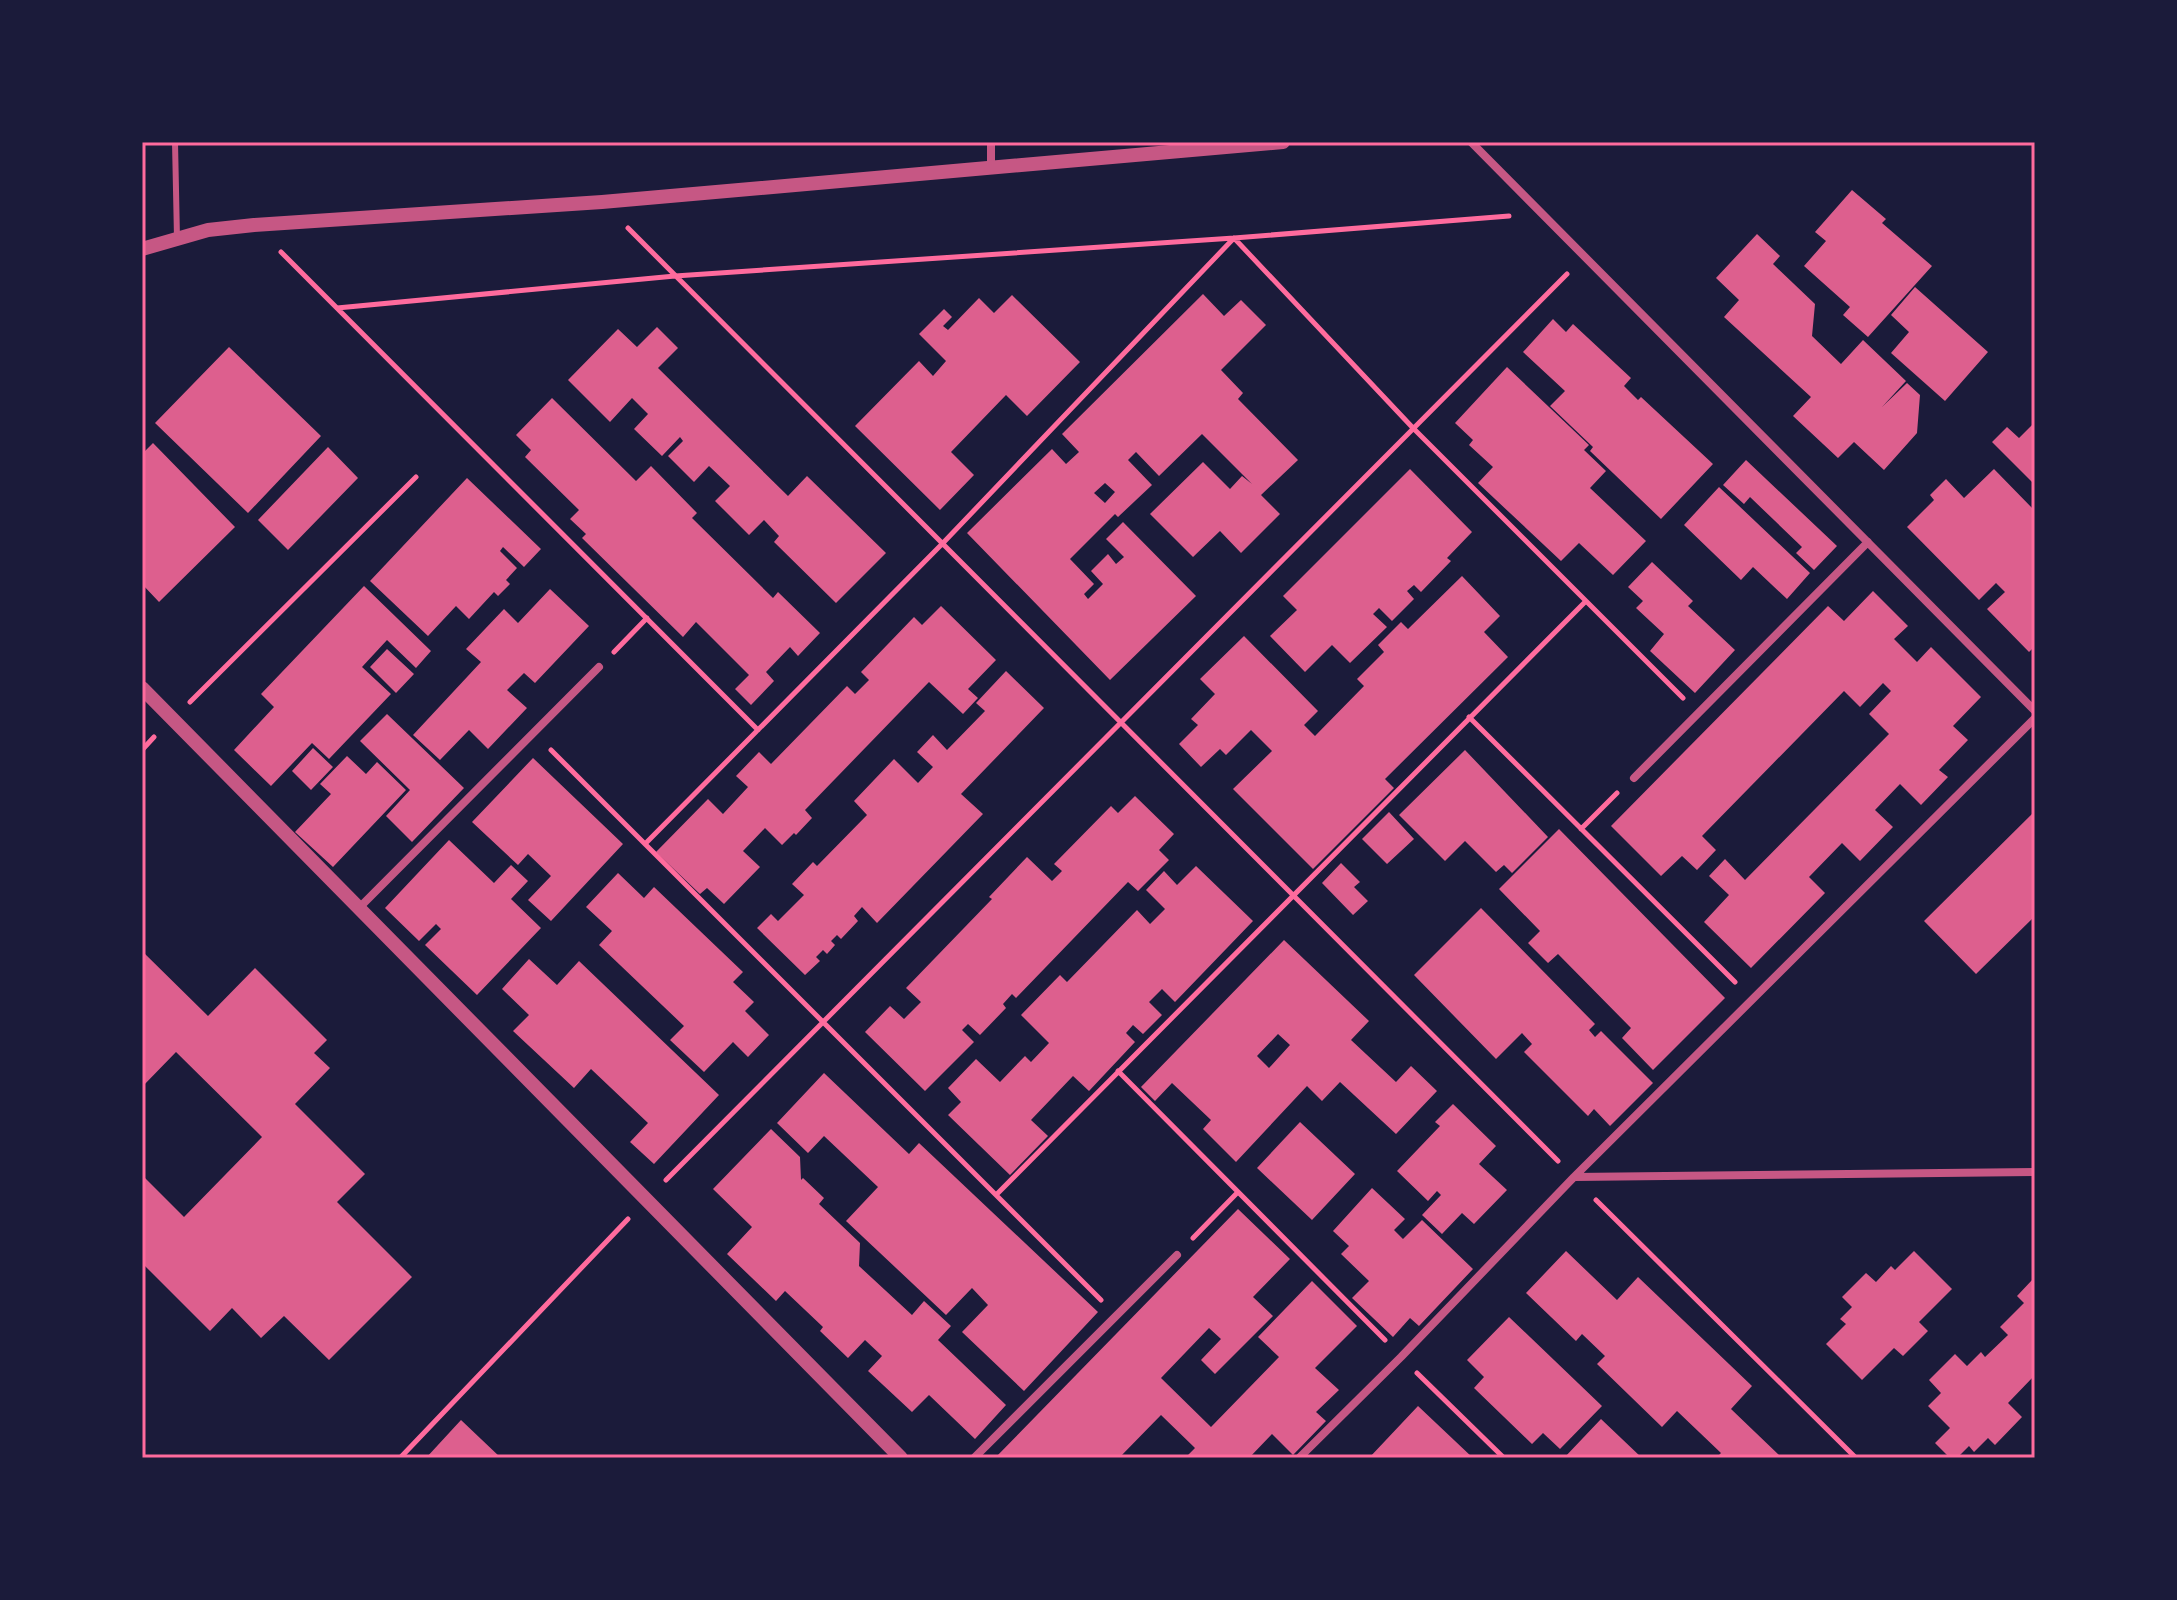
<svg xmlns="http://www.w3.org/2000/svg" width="2177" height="1600" viewBox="0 0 2177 1600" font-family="Jost,sans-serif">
  <rect width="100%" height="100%" fill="#1b1b3a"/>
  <path fill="#dd5f8e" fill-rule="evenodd" d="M1852 190 1886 219 1882 223 1932 266 1868 337 1843 315 1850 307 1804 266 1826 241 1815 232Z
    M1757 234 1780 256 1773 264 1815 304 1812 336 1841 364 1863 340 1906 381 1882 407 1907 383 1920 395 1917 433 1884 470 1854 442 1838 458 1793 416 1811 397 1724 317 1739 300 1716 278Z
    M1915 287 1988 352 1945 401 1891 353 1909 332 1891 315Z
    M1203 294 1224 316 1241 300 1266 325 1221 370 1243 393 1238 399 1298 460 1261 495 1280 514 1241 553 1220 531 1193 557 1150 514 1203 462 1230 489 1242 476 1252 484 1202 434 1159 476 1136 452 1128 460 1152 485 1118 517 1115 514 1070 559 1094 584 1084 594 1088 599 1103 584 1091 571 1108 554 1116 564 1124 557 1106 539 1123 522 1196 596 1110 680 967 533 1052 449 1066 464 1079 452 1062 434ZM1105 483 1115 492 1105 503 1094 493Z
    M1012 295 1080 362 1027 416 1006 395 951 452 974 475 940 510 855 426 919 361 933 376 946 361 919 334 944 309 952 317 943 326 948 330 979 298 994 313Z
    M1553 319 1566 332 1573 324 1631 378 1624 386 1638 400 1641 397 1713 464 1661 519 1590 451 1593 447 1550 406 1565 391 1523 352Z
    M657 327 678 348 658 368 788 496 807 476 886 553 836 603 774 542 779 536 764 520 749 535 715 501 730 486 709 466 694 482 668 456 683 441 680 437 662 456 634 429 648 414 632 398 610 422 568 380 618 329 637 347Z
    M229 347 321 436 248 513 155 423Z
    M1507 367 1589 445 1584 450 1606 471 1590 488 1646 541 1613 575 1579 543 1561 561 1478 483 1493 467 1469 445 1473 440 1455 423Z
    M552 398 636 481 651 466 697 513 692 518 773 598 778 592 820 633 798 656 790 647 766 672 774 681 751 705 735 689 749 675 696 622 683 637 582 538 586 534 570 519 579 510 525 457 531 450 516 435Z
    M2035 422V485L1992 442 2007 427 2019 438Z
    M153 443 235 527 159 602 142 584V454Z
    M328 447 358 478 288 550 258 520Z
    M1746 460 1837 546 1814 570 1796 553 1802 547 1750 497 1744 504 1723 485Z
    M1410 469 1472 532 1447 558 1451 561 1421 592 1414 585 1407 591 1414 599 1392 621 1379 608 1373 614 1387 627 1350 663 1332 645 1305 672 1270 636 1297 610 1283 596Z
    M1994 469 2035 511V646L2029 652 1987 609 2005 592 1996 583 1979 600 1907 527 1934 500 1930 495 1946 479 1964 498Z
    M467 478 541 549 524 567 503 547 500 551 517 568 506 580 510 584 498 596 494 592 469 619 456 606 428 636 370 581Z
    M1719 487 1810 573 1787 599 1753 567 1741 580 1684 525Z
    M1652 562 1693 601 1688 606 1735 650 1695 693 1650 651 1664 634 1636 608 1643 601 1628 587Z
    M1462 576 1500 616 1484 632 1508 657 1385 779 1394 788 1313 869 1233 789 1272 751 1251 730 1226 755 1220 749 1201 767 1179 744 1198 725 1191 719 1215 694 1200 679 1244 636 1318 711 1304 725 1315 736 1364 686 1357 679 1384 652 1378 645 1401 622 1408 629Z
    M364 586 431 651 416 668 387 640 362 667 391 694 329 759 312 743 271 786 234 750 274 707 261 694Z
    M550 589 589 626 535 683 524 673 507 690 527 708 488 749 469 730 440 760 413 735 481 662 466 649 504 609 518 623Z
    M1873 591 1908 626 1894 639 1917 662 1931 647 1981 697 1953 726 1968 740 1939 770 1948 777 1921 805 1900 784 1875 810 1893 827 1860 861 1842 843 1809 877 1825 893 1751 968 1704 922 1729 895 1709 876 1725 859 1745 880 1889 734 1869 714 1891 691 1883 683 1860 707 1844 691 1702 836 1716 850 1697 870 1682 856 1661 876 1611 826 1828 606 1844 621Z
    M941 606 996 660 968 689 978 698 963 714 929 682 805 810 812 818 796 835 794 833 782 845 765 828 743 851 760 867 724 904 707 888 700 894 656 852 708 799 723 814 748 787 736 776 759 752 771 764 847 686 855 694 869 680 861 672 914 617 922 625Z
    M387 649 414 674 396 693 370 667Z
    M1006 671 1044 708 961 794 983 814 877 923 862 907 854 916 858 921 841 939 837 935 831 941 835 945 827 954 823 950 816 957 820 961 805 975 757 928 771 914 778 921 804 895 792 884 813 862 817 866 867 815 854 801 894 759 918 783 933 767 917 752 933 735 947 750 985 711 976 703Z
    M387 714 464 788 412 842 386 816 410 790 360 741Z
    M313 748 333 767 311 790 292 771Z
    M1465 750 1548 837 1512 873 1504 865 1496 872 1465 841 1445 861 1399 815Z
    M347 756 366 774 377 762 406 790 333 867 295 832 331 794 320 784Z
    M533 758 623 844 551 921 528 900 551 876 528 854 518 865 472 822Z
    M1135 796 1174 834 1159 850 1169 860 1138 891 1128 882 1016 998 1012 994 1003 1004 1006 1008 980 1035 968 1024 962 1030 974 1042 925 1091 865 1032 890 1006 904 1019 921 1002 906 988 992 899 989 897 1027 857 1052 881 1062 871 1054 864 1111 806 1118 813Z
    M2035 811V916L1976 974 1924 921Z
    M1389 812 1414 839 1387 864 1362 839Z
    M1559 829 1725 998 1653 1070 1622 1038 1631 1028 1558 954 1548 963 1528 943 1540 931 1499 889Z
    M449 840 494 883 511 865 528 881 511 899 541 928 477 995 425 945 441 929 436 924 419 941 385 908Z
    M1341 863 1360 882 1354 887 1368 901 1353 915 1322 883Z
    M1196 866 1253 921 1175 1002 1162 989 1149 1002 1162 1015 1143 1034 1133 1025 1126 1033 1135 1042 1089 1091 1073 1076 1031 1120 1048 1136 1010 1175 948 1115 961 1102 948 1088 976 1059 1000 1082 1025 1056 1031 1062 1049 1043 1021 1015 1060 975 1067 982 1137 910 1150 924 1165 909 1146 890 1164 871 1177 885Z
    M618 873 644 898 654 887 743 972 733 982 754 1002 745 1011 769 1035 748 1057 733 1042 704 1072 670 1040 684 1026 599 945 612 931 586 907Z
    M1481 908 1595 1024 1589 1030 1595 1037 1601 1031 1653 1083 1610 1126 1594 1109 1588 1116 1524 1052 1532 1044 1522 1033 1496 1059 1414 975Z
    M1284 940 1369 1021 1351 1040 1396 1082 1411 1066 1437 1091 1396 1134 1340 1082 1322 1101 1307 1086 1236 1162 1203 1129 1211 1120 1172 1083 1155 1101 1141 1087ZM1278 1034 1290 1045 1269 1068 1257 1056Z
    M142 951 208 1016 255 968 327 1040 314 1053 330 1068 295 1104 365 1174 337 1202 412 1277 329 1360 284 1316 261 1338 232 1308 210 1331 142 1263V1175L184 1217 262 1137 176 1052 142 1087Z
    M529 959 557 985 579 961 719 1095 654 1164 630 1142 648 1123 591 1069 574 1088 513 1031 529 1015 502 989Z
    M824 1073 909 1154 919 1143 1098 1312 1024 1391 962 1332 988 1305 972 1288 946 1315 846 1221 878 1187 824 1136 808 1153 777 1123Z
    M1453 1104 1496 1146 1479 1164 1507 1190 1474 1224 1462 1213 1442 1234 1422 1215 1441 1195 1437 1191 1428 1201 1397 1171 1440 1126 1435 1122Z
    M1300 1122 1355 1174 1312 1220 1257 1168Z
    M771 1129 800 1157 801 1180 803 1178 824 1198 819 1204 860 1243 859 1266 912 1315 924 1301 951 1326 938 1340 1006 1405 975 1439 929 1395 912 1412 868 1371 882 1356 865 1340 848 1358 820 1331 823 1327 785 1291 776 1301 727 1254 752 1227 713 1189Z
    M1372 1188 1405 1219 1394 1230 1403 1239 1422 1220 1473 1269 1419 1326 1410 1318 1393 1337 1352 1298 1369 1281 1341 1254 1349 1246 1333 1231Z
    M1238 1209 1290 1259 1253 1297 1273 1316 1215 1374 1201 1360 1221 1339 1209 1328 1161 1378 1211 1427 1279 1357 1258 1337 1312 1281 1357 1326 1315 1368 1339 1390 1316 1412 1326 1421 1293 1455 1272 1434 1249 1458H1185L1195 1448 1161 1415 1119 1458H995Z
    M1566 1251 1617 1300 1638 1277 1752 1386 1731 1409 1782 1458H1716L1721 1453 1677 1411 1662 1427 1597 1364 1605 1356 1582 1334 1576 1341 1526 1293Z
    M1914 1251 1952 1289 1919 1322 1928 1331 1903 1356 1894 1348 1862 1380 1826 1344 1846 1324 1840 1319 1852 1307 1842 1297 1866 1273 1876 1282 1891 1266 1895 1270Z
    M2033 1279 2035 1281V1375L2008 1403 2022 1417 1995 1445 1988 1438 1974 1452 1969 1446 1957 1458H1950L1935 1443 1950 1428 1928 1406 1941 1393 1929 1380 1955 1354 1967 1366 1981 1352 1985 1357 2008 1335 2000 1327 2024 1303 2017 1296Z
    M1509 1317 1602 1406 1560 1449 1543 1433 1532 1444 1474 1388 1484 1377 1467 1360Z
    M1418 1406 1473 1458H1369Z
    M1601 1419 1642 1458H1564Z
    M461 1420 501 1458H426Z"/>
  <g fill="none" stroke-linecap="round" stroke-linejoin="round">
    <path stroke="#ff6b9d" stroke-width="5" d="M628 228 1558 1161
      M281 252 758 730
      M337 308 675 276 1234 238 1509 216
      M614 652 647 618
      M190 702 416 477
      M1469 717 1735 982
      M142 750 154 737
      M551 750 1101 1300
      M1581 829 1617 793
      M645 844 943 543 1234 238 1413 428 1683 698
      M1118 1071 1385 1340
      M666 1180 1567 274
      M996 1195 1586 601
      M1596 1200 1856 1458
      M1193 1238 1237 1193
      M1417 1373 1504 1458
      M400 1458 628 1219"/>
    <path stroke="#c65784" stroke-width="6" d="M175 142 177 238"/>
    <path stroke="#c65784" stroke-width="8" d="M991 142V167
      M1471 142 2035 711
      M1634 778 1868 542
      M359 908 599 667
      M1574 1177 2035 718
      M974 1458 1177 1255
      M1299 1458 1401 1357 1574 1177 2035 1172"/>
    <path stroke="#c65784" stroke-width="14" d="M142 249 208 230 254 225 602 202 1283 142
      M142 688 901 1458"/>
  </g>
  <rect width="2177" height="1600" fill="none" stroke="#1b1b3a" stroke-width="288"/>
  <rect x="144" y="144" width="1889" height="1312" fill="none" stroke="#ff6b9d" stroke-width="3"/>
</svg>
